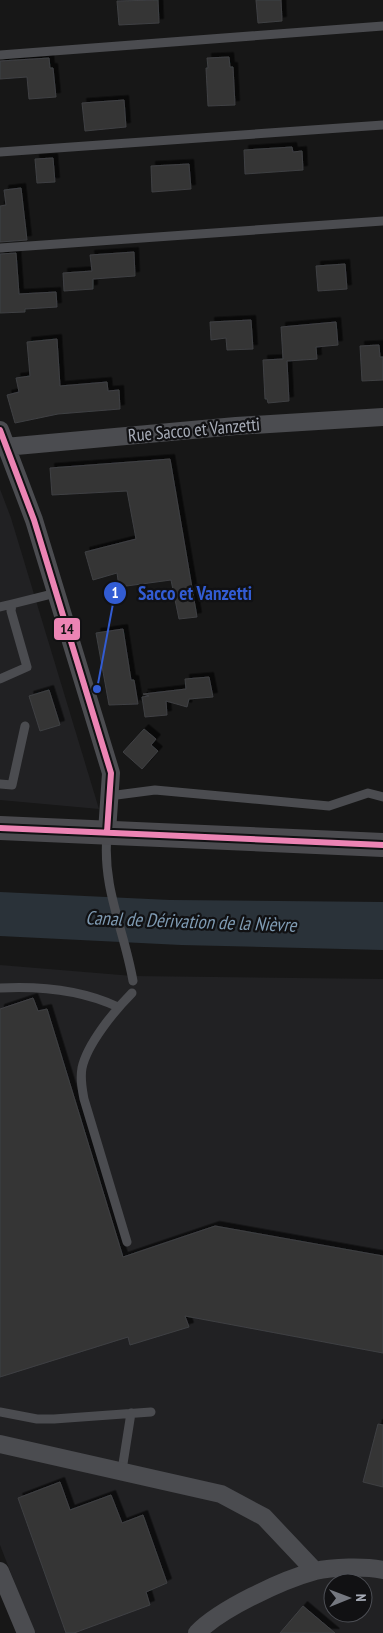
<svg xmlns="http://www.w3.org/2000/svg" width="383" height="1633" viewBox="0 0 383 1633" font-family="'PT Sans Narrow',sans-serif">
  <defs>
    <filter id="shadow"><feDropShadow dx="4.5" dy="-4.5" stdDeviation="0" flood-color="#0009"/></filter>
  </defs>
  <rect width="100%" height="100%" fill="#171717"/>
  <path fill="#212123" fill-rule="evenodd" d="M0 489 11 518 99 809 0 800Z
    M0 965 133 976 383 979V1633H34L0 1545ZM333 1583H363V1613H333Z"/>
  <path fill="#2a3239" d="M0 892 170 900 383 902V950L181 945 0 936Z"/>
  <path fill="#353536" stroke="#3f4043" filter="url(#shadow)" d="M158 0 159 23 119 25 117 1Z
    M256 0H281L282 21 258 23Z
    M229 57 230 67H233L235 105 208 106 206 68H208L207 58Z
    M49 58 50 68H53L56 97 29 99 27 77 0 79V61Z
    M124 100 126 127 85 131 82 103Z
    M292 147 293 152 302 151 303 170 245 174 244 150Z
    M53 158 55 182 37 183 35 159Z
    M189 164 191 189 152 192 151 166Z
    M21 188 27 240 0 242V206L6 205 4 190Z
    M134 252 135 276 93 279V289L64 291 63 273 92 271 90 255Z
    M16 253 19 294 56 292 57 307 25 309V312L0 313V254Z
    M345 264 347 289 318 291 316 266Z
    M251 320 253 349 227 350 226 338 211 340 210 322Z
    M336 322 338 345 316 347 317 359 287 361 289 401 268 403 267 399H265L263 360 283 359 281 327Z
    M57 339 60 386 107 382 108 391 119 390 120 409 58 414 15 423 7 395 19 392 16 378 30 376 27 342Z
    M379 345 380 357H383V380L362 381 360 346Z
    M170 459 197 617 179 619 171 580 119 587 117 573 93 580 85 552 136 539 127 491 52 495 50 468Z
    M123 629 131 680H134L138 704 109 705 96 633Z
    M209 677 213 697 189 699 187 707 166 701 167 715 145 717 142 697 149 696 143 694 186 689 185 679Z
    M49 690 60 725 40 731 29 696Z
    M144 729 156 739 151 745 158 751 142 769 123 752Z
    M33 998 38 1011 47 1009 123 1257 215 1226 383 1256V1353L185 1316 189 1327 130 1345 128 1337 0 1377V1009Z
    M378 1424 383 1425V1487L363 1482Z
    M60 1482 70 1510 111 1495 122 1523 143 1515 167 1583 146 1592 150 1605 74 1633H66L18 1498Z
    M303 1606 335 1633H280Z"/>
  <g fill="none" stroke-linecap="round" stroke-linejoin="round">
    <path stroke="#4b4c50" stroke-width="9" d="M0 55 383 26
      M0 152 383 125
      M0 248 383 221
      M0 607 12 604
      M0 679 27 667 11 611 12 604 56 593
      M0 784 12 785 25 726
      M109 796 155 790 329 806 368 793 383 797
      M107 835C102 888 124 929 133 981
      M0 988C39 986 82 990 118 1007
      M127 1242 84 1099C82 1088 80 1079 82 1068 87 1044 115 1010 132 993
      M0 1412 37 1419H54L151 1412
      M122 1470 131 1413"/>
    <path stroke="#4b4c50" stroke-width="18" d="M0 430 34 520 111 773 107 832
      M5 447 236 426 383 417
      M0 1444 221 1494 264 1517 315 1571
      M0 1571 26 1633
      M197 1633C220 1609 282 1580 315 1571 332 1567 365 1566 383 1570"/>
    <path stroke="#4a4a4e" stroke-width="24" d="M0 828 383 845"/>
    <defs>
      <path id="bus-1" d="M0 430 34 520 111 773 107 832
        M0 828 383 845"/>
    </defs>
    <use href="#bus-1" stroke="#111113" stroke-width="10"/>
    <use href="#bus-1" stroke="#ec84b4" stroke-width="6"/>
  </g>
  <g text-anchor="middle" stroke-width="4.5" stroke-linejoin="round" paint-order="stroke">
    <g font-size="18" fill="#a8adb8" stroke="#111113">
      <text transform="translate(194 430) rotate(-5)" y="6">Rue Sacco et Vanzetti</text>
    </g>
    <g font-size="19" font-style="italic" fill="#7f9bb3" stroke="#111113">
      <text transform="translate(191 921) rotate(2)" y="7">Canal de Dérivation de la Nièvre</text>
    </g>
  </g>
  <path fill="none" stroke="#325cd3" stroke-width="2" d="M97 689L115 593"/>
  <g fill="#325cd3" stroke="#111113" stroke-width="2">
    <circle cx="97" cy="689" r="5"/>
    <circle cx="115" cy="593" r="12"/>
  </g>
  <g font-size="15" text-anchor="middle" font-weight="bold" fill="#fff">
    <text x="115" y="598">1</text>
  </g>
  <g font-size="19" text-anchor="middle" font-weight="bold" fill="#325cd3" stroke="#111113" stroke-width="4.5" stroke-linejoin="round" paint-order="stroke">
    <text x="195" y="600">Sacco et Vanzetti</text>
  </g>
  <rect stroke="#111113" stroke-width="2" x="53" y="617" width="28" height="24" rx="5" fill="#ec84b4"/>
  <g font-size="14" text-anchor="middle" font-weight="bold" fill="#111">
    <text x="67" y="634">14</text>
  </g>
  <g transform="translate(348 1598) rotate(89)"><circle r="24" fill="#111113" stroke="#4d4f55"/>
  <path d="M0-4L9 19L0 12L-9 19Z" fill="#757880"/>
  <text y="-8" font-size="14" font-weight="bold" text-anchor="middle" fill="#a8adb8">N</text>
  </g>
</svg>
